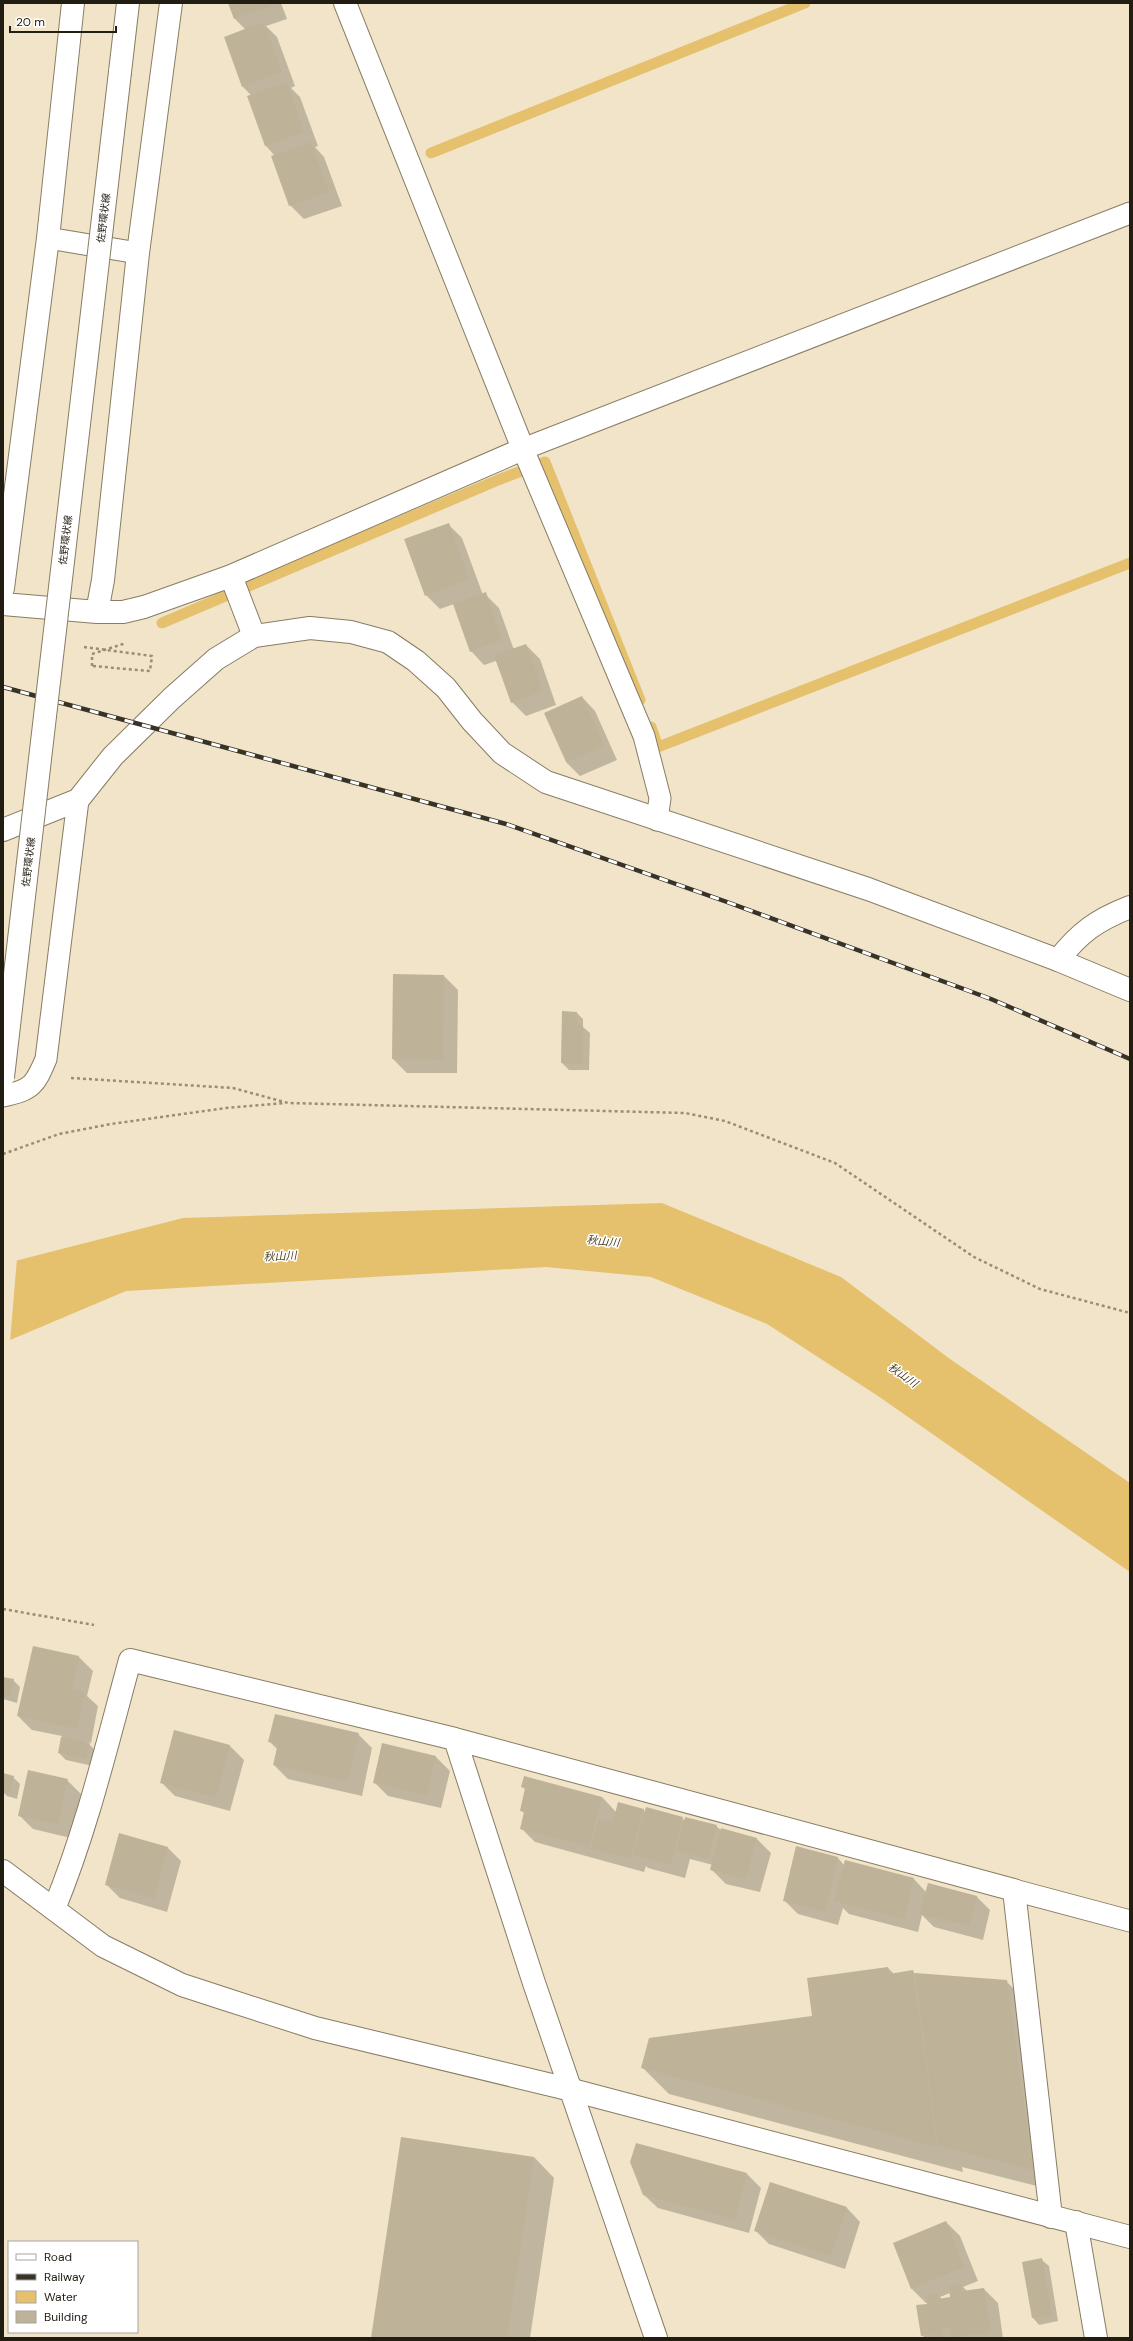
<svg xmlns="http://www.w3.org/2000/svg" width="1133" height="2341" viewBox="0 0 1133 2341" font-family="'DM Sans','Noto Sans JP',sans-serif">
  <rect width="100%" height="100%" fill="#f1e4c8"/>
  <path fill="#e5c16e" d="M662 1203 841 1277 950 1359 1130 1483V1572L878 1396 767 1324 651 1277 546 1267 126 1291 3 1343V1264L183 1218Z"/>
  <path fill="#f1e4c8" d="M17 1258 10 1342 3 1345V1262Z"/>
  <path fill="#0003" fill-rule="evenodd" d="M229 3H281L287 19 266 26 277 37 295 86 291 88 300 97 318 146 315 147 324 157 342 206 304 219 290 205 275 156 266 146 248 97 252 96 242 86 246 30 235 19Z
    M448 524 462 538 483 595 485 594 499 608 514 650 526 645 540 659 556 705 526 716 512 702 496 661 484 665 471 651 454 604 440 609 426 595Z
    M582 697 595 711 617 760 580 776 566 762Z
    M444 976 458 990 457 1073H407L393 1059Z
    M576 1012 583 1019V1027L590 1033 589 1070H569L562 1063Z
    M79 1657 93 1671 87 1696 98 1706 91 1743 87 1742 96 1751 93 1766 66 1760 59 1753 62 1736 32 1730 18 1716Z
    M3 1678 13 1680 20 1687 17 1703 3 1699Z
    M358 1734 372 1748 362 1796 288 1779 274 1765 277 1749 270 1742Z
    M230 1746 244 1760 230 1811 175 1796 161 1782Z
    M436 1757 450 1771 441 1808 388 1796 374 1782Z
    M3 1777H13L20 1784 17 1799 7 1796 3 1792Z
    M67 1780 81 1794 71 1838 33 1829 19 1815Z
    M522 1787 602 1797 617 1813 643 1809 645 1812 646 1808 685 1820 716 1826 722 1831 757 1839 771 1853 760 1892 726 1884 712 1870 713 1865 690 1859 685 1878 648 1868 646 1866 644 1872 535 1842 521 1828 525 1814 521 1810 526 1790Z
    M167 1847 181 1861 167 1912 120 1898 106 1884Z
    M797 1847 838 1858 844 1865 845 1861 914 1879 926 1892 976 1896 990 1910 983 1940 934 1927 922 1915 918 1932 849 1914 843 1908 838 1925 798 1914 784 1900Z
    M888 1968 894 1974 913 1971 915 1974 1006 1981 1027 2002 1053 2190 962 2167 963 2172 669 2094 643 2068 814 2017Z
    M534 2157 554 2178 530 2338H372Z
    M747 2174 761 2188 749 2233 658 2208 643 2194Z
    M847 2208 860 2222 845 2269 769 2244 755 2230Z
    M946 2222 960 2236 978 2281 963 2287 968 2292 984 2289 998 2303 1003 2338H925L922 2335 928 2302 926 2303 912 2289 894 2243ZM950 2293 951 2298 942 2299 940 2297Z
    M1042 2260 1049 2266 1058 2321 1039 2325 1033 2318Z"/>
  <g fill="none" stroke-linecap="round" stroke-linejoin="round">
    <path stroke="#e5c16e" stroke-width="11" d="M431 153 805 3
      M162 623 498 480 545 462 640 700
      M651 727 658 747 1130 563"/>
  </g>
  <path fill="#beb298" d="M228 3H273V5L234 19Z
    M263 22 282 72 242 87 224 37Z
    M287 82 304 132 265 146 247 96Z
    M311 142 329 192 289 206 271 156Z
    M449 523 469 579 425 596 404 539Z
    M486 592 502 640 470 652 453 604Z
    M526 644 543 691 511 703 494 655Z
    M582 696 604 746 566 762 544 713Z
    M393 974 444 975 443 1060 392 1059Z
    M562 1011 577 1012V1025H583V1064L561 1063Z
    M33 1646 79 1656 72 1689 85 1692 77 1729 17 1716Z
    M3 1677 14 1679 10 1696 3 1695Z
    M275 1714 359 1733 348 1782 273 1765 278 1744 268 1742Z
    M174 1730 230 1745 216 1798 160 1783Z
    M61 1737 90 1743 86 1759 58 1753Z
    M382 1743 436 1756 427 1795 373 1783Z
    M28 1770 68 1779 58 1824 18 1816Z
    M3 1773 14 1776 10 1793 3 1791Z
    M524 1776 602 1797 589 1847 520 1829 524 1812 520 1811 525 1788 521 1787Z
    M618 1802 644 1809 630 1859 591 1849 599 1819 613 1822Z
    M646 1807 683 1817 671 1865 633 1855Z
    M685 1817 717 1825 708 1859 676 1851Z
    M721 1828 757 1838 746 1879 710 1870Z
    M119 1833 168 1847 154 1899 105 1885Z
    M796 1846 838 1857 825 1912 783 1901Z
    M845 1860 914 1878 904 1919 834 1901Z
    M928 1883 977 1896 969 1926 919 1914Z
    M888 1967 889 1974 913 1970 937 2147 641 2068 649 2038 812 2016 807 1978Z
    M915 1973 1007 1980 1033 2170 938 2146Z
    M401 2137 534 2157 507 2338H371Z
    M636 2143 747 2173 735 2220 643 2195 630 2162Z
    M770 2182 847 2207 831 2256 754 2231Z
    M946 2221 964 2267 911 2289 893 2243Z
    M1042 2258 1052 2315 1032 2318 1022 2262Z
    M961 2284 962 2291 984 2288 991 2332 952 2337 950 2327 941 2328 943 2338H933L932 2334 921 2336 916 2305 927 2304 926 2295 937 2293 938 2299 950 2297 949 2286Z"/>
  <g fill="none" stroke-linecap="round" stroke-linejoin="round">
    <defs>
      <path id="lane" d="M48 238 138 253
        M657 820 660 798 644 736 523 449 1130 213
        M3 1096C32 1090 35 1085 46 1059L78 800
        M1014 1890 1130 1921"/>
      <path id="street" d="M231 576 254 636
        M3 588 48 238 73 3
        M3 604 97 612H123L144 607 231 576 523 449 345 3
        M97 612 103 580 138 253 171 3
        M1058 960C1080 932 1097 920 1130 907
        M455 1739 534 1983 656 2338
        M54 1909C87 1829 107 1744 130 1660L455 1739 1014 1890 1051 2217
        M1076 2222 1096 2338"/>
      <path id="secondary" d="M120 72 128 3
        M3 830 78 800 113 756 172 698 216 659 254 636 310 628 351 632 388 642 416 661 446 688 472 721 502 753 546 782 868 889 1058 960 1130 990
        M3 1871 103 1946 182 1985 225 1999 315 2028 572 2090 1130 2237"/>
    </defs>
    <use href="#lane" stroke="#887c63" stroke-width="23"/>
    <use href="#street" stroke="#887c63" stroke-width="24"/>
    <use href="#secondary" stroke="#887c63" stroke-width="24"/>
    <path stroke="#978d79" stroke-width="2.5" stroke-dasharray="3 3" stroke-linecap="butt" d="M92 666V654L126 643
      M71 1078 233 1088 288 1103 685 1113 725 1121 835 1163 974 1257 1040 1289 1130 1313
      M3 1154 59 1134 111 1124 226 1108 285 1103
      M3 1609 94 1625"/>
    <use href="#lane" stroke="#fff" stroke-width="21"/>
    <use href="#street" stroke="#fff" stroke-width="22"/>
    <use href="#secondary" stroke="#fff" stroke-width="22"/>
    <defs>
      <path id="rail" d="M3 687 506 824 727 902 991 999 1130 1059"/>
    </defs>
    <use href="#rail" stroke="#393327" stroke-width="4.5"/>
    <use href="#rail" stroke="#fff" stroke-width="3" stroke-dasharray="9" stroke-linecap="butt"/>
    <defs>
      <path id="secondary-bridge" d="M3 1077 120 72"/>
    </defs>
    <use href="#secondary-bridge" stroke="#887c63" stroke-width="24" stroke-linecap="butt"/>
    <path stroke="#978d79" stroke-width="2.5" stroke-dasharray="3 3" stroke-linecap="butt" d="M84 647 152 656 150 671 92 666"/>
    <use href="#secondary-bridge" stroke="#fff" stroke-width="22"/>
  </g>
  <g text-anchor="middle" stroke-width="3" stroke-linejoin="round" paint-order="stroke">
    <g font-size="10" fill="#221d13" stroke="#fff">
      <text transform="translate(103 218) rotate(-83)" y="4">佐野環状線</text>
      <text transform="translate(65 540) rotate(-83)" y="4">佐野環状線</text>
      <text transform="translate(28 862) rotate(-83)" y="4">佐野環状線</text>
    </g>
    <g font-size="11" font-style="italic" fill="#4f401c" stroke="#fff">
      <text transform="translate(603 1241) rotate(6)" y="4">秋山川</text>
      <text transform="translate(280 1256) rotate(-3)" y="4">秋山川</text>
      <text transform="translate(903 1375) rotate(35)" y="4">秋山川</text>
    </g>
  </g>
  <rect width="1133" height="2341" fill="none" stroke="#221d13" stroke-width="8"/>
  <rect x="8" y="2241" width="130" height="92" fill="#ffffff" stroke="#a7a5a1"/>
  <rect x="16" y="2254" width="20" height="6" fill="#ffffff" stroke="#a7a5a1"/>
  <text x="44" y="2261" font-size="12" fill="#221d13">Road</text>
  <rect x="16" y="2274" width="20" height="6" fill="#393327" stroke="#a7a5a1"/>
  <text x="44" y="2281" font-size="12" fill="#221d13">Railway</text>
  <rect x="16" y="2291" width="20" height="12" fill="#e5c16e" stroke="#a7a5a1"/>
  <text x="44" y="2301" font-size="12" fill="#221d13">Water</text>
  <rect x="16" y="2311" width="20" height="12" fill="#beb298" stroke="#a7a5a1"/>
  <text x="44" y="2321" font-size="12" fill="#221d13">Building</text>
  <path d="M10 26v6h106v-6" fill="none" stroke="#221d13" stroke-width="2"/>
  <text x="16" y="26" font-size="12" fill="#221d13" stroke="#ffffff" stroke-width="3" paint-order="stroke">20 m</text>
</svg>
